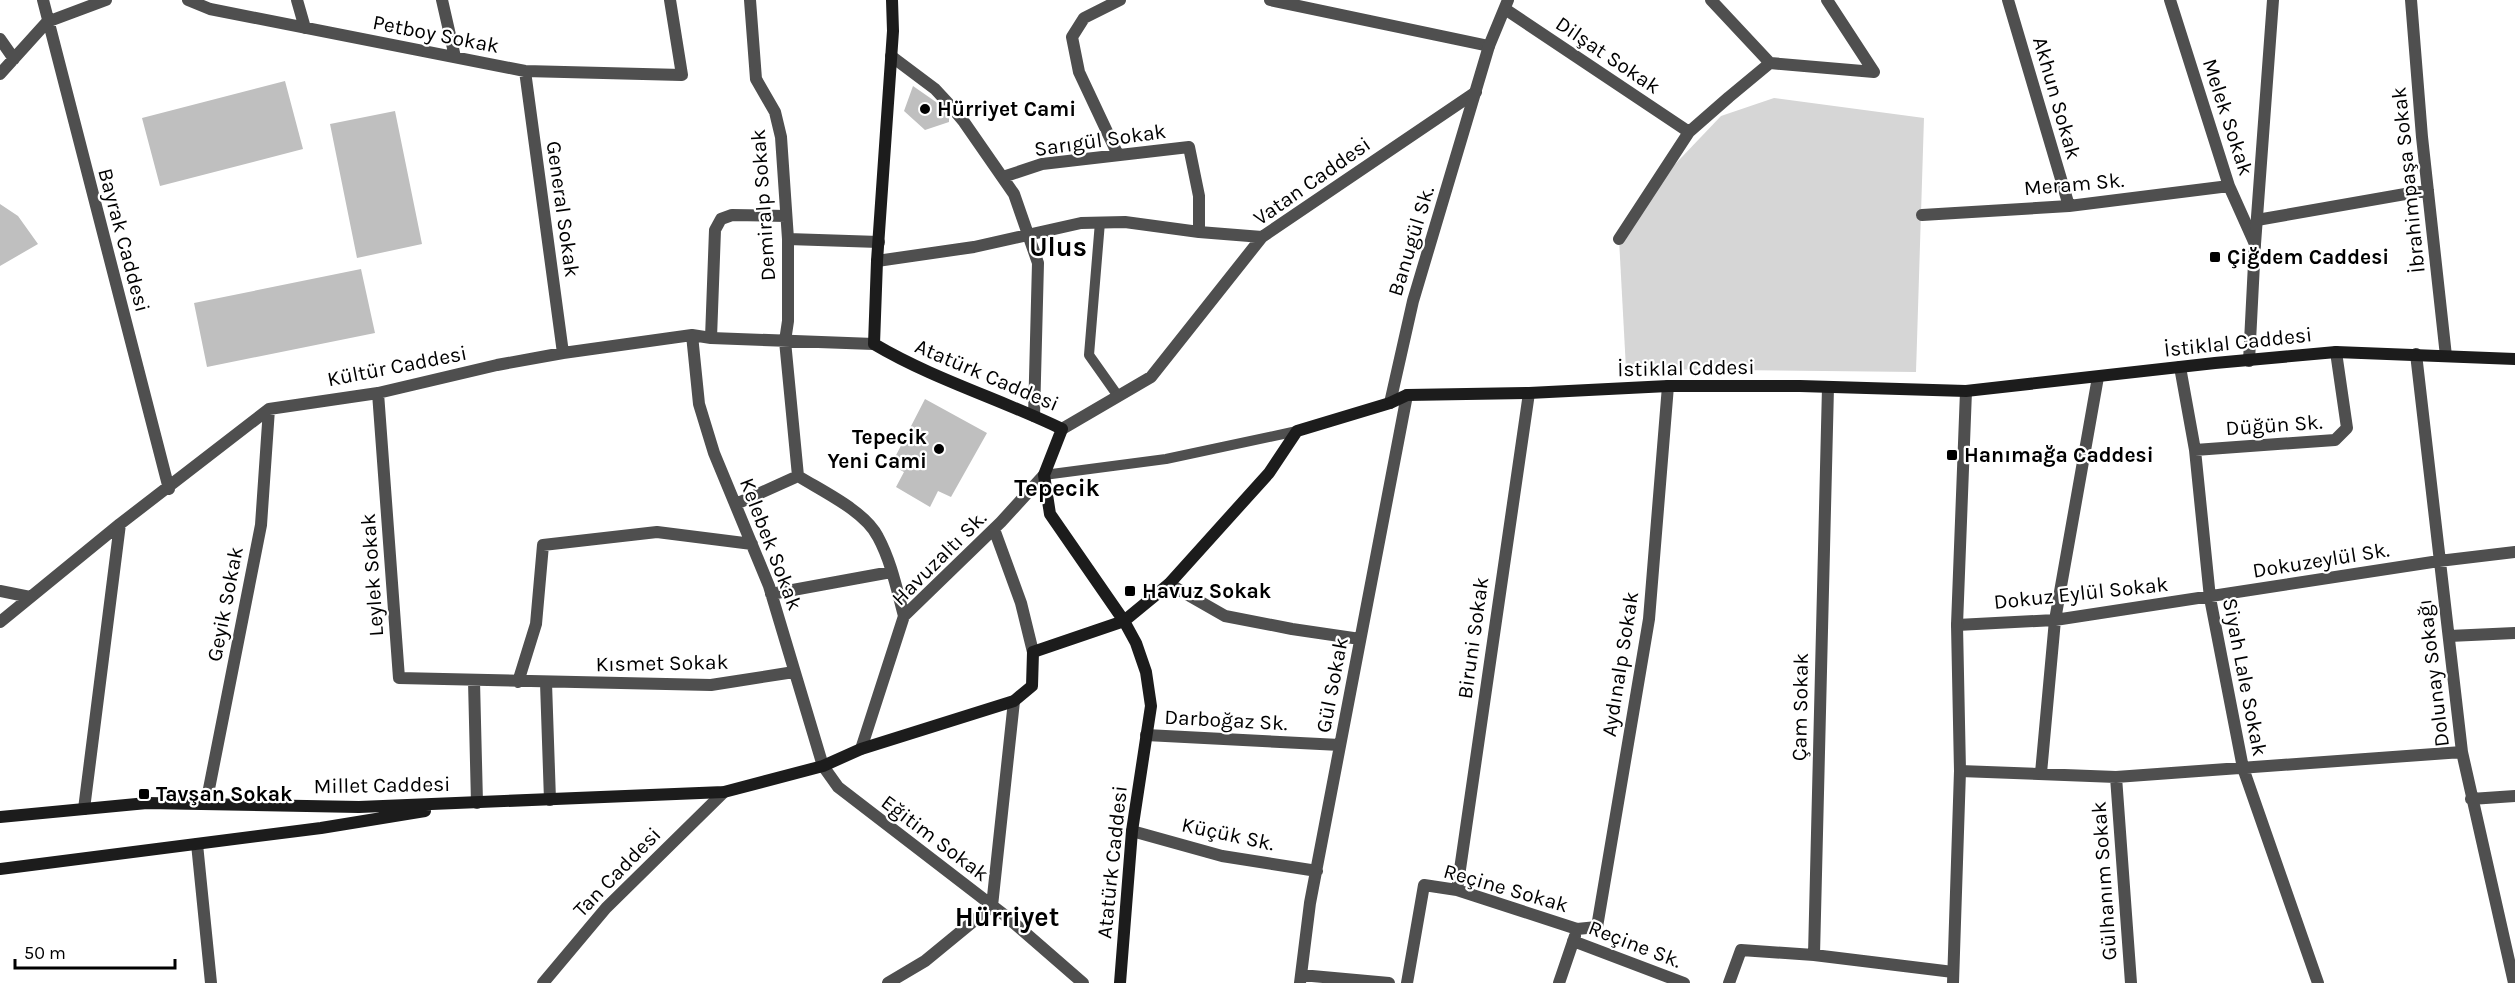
<svg xmlns="http://www.w3.org/2000/svg" width="2515" height="983" viewBox="0 0 2515 983" font-family="Karla,sans-serif">
  <rect width="100%" height="100%" fill="#fff"/>
  <path fill="#d6d6d6" d="M1774 98 1924 118 1916 372 1626 369 1619 239 1659 181 1721 116Z"/>
  <path fill="#bfbfbf" d="M285 81 303 149 160 186 142 118Z
    M913 86 936 102 949 117V122L925 130 904 111Z
    M395 111 422 244 357 258 330 124Z
    M0 204 18 216 38 244 0 266Z
    M361 269 375 333 207 367 194 303Z
    M925 399 987 433 951 497 938 491 930 507 896 487 904 472 891 465Z"/>
  <g fill="none" stroke-linecap="round" stroke-linejoin="round">
    <path stroke="#4f4f4f" stroke-width="10" d="M1100 222 1089 355 1118 396
      M1044 475 1166 459 1297 431"/>
    <path stroke="#4f4f4f" stroke-width="12" d="M43 0 169 489
      M188 0 210 9 525 71 682 75 670 0
      M297 0 305 28
      M442 0 455 57
      M750 0 756 79 775 112 781 137 788 239V321L785 341 798 476
      M1270 0 1489 46
      M1711 0 1770 63
      M1827 0 1874 72
      M2008 0 2069 206
      M2170 0 2229 186 2255 244
      M2411 0 2422 137 2446 356
      M1505 9 1689 132
      M0 39 14 59
      M891 56 935 89 948 103 964 122 1014 194 1038 263 1034 416
      M1770 63 1874 72
      M525 71 563 353
      M0 74 47 22 106 0
      M1118 155 1079 72 1072 37 1084 18 1120 0
      M1003 177 1042 164 1189 147 1199 196V232
      M1922 215 2069 206 2229 186
      M2257 220 2428 190
      M788 239 879 242
      M1619 239 1689 132 1729 97 1770 63
      M877 261 974 247 1081 223 1125 222 1199 232 1262 237
      M692 335 699 404 714 453 769 586 823 766 838 787 1007 917 1083 983
      M711 338 715 230 721 219 732 215 786 216
      M2416 354 2462 752 2514 983
      M2180 367 2195 450 2210 598 2243 768 2318 983
      M378 393 399 678 711 685 794 672
      M1062 429 1151 377 1262 237 1476 92
      M2195 450 2335 440 2347 428 2336 352
      M736 504 798 476C822 491 865 511 878 537 891 561 897 590 904 616
      M994 529 1021 603 1033 652
      M1169 584 1225 616 1292 629 1360 639
      M0 591 30 597
      M771 594 891 572
      M0 622 120 524 269 409 378 393 497 365 563 353 692 335 711 338 874 344
      M1957 625 2055 620 2439 561 2515 552
      M2449 636 2515 633
      M474 681 477 803
      M518 682 536 624 543 545 657 532 752 544
      M546 683 550 800
      M1146 735 1340 745
      M861 749 904 616 1001 522 1044 475
      M1960 771 2116 777 2462 752
      M2041 773 2055 620 2098 377
      M2116 777 2131 983
      M2471 799 2515 796
      M206 804 261 525 269 409
      M84 809 120 524
      M1132 831 1222 856 1317 871
      M197 844 211 983
      M1457 890 1529 393
      M1573 941 1684 983
      M1814 955 1953 972
      M1301 975 1389 983
      M888 983 925 961 992 906 1014 701
      M1300 983 1310 903 1407 395
      M1407 983 1424 885 1457 890 1577 929 1597 927 1649 619 1668 386
      M1559 983 1575 936
      M1729 983 1741 950 1814 955 1828 387"/>
    <path stroke="#4f4f4f" stroke-width="12" d="M2249 361 2255 244 2273 0
      M1390 403 1413 301 1489 46 1508 0
      M543 983 606 908 724 792
      M1953 983 1960 771 1957 625 1966 391"/>
    <path stroke="#1c1c1c" stroke-width="12" d="M892 0 893 31 877 261 874 344C933 379 1000 399 1062 429L1044 475 1050 514 1124 621 1136 643 1146 672 1151 706 1132 831 1120 983
      M0 817 147 803 359 807 724 792 823 766 861 749 1014 701 1032 686 1033 652 1124 621 1169 584 1269 473 1297 431 1390 403 1407 395 1529 393 1668 386H1800L1966 391 2215 363 2336 352 2515 359
      M0 869 321 828 425 811"/>
  </g>
  <g fill="#000" stroke="#fff" stroke-width="2">
    <circle cx="925" cy="109" r="6"/>
    <rect x="2209" y="251" width="12" height="12" rx="3"/>
    <circle cx="939" cy="449" r="6"/>
    <rect x="1946" y="449" width="12" height="12" rx="3"/>
    <rect x="1124" y="585" width="12" height="12" rx="3"/>
    <rect x="138" y="788" width="12" height="12" rx="3"/>
  </g>
  <g text-anchor="middle" stroke-width="4.5" stroke-linejoin="round" paint-order="stroke">
    <g font-size="21" fill="#000" stroke="#fff">
      <text transform="translate(436 34) rotate(11)" y="7">Petboy Sokak</text>
      <text transform="translate(1608 55) rotate(34)" y="7">Dilşat Sokak</text>
      <text transform="translate(2057 98) rotate(74)" y="7">Akhun Sokak</text>
      <text transform="translate(2228 117) rotate(72)" y="7">Melek Sokak</text>
      <text transform="translate(1100 140) rotate(-8)" y="7">Sarıgül Sokak</text>
      <text transform="translate(2408 180) rotate(-96)" y="7">İbrahimpaşa Sokak</text>
      <text transform="translate(1312 181) rotate(-35)" y="7">Vatan Caddesi</text>
      <text transform="translate(2074 184) rotate(-5)" y="7">Meram Sk.</text>
      <text transform="translate(763 205) rotate(-94)" y="7">Demiralp Sokak</text>
      <text transform="translate(563 209) rotate(82)" y="7">General Sokak</text>
      <text transform="translate(124 240) rotate(75)" y="7">Bayrak Caddesi</text>
      <text transform="translate(1411 241) rotate(-73)" y="7">Banugül Sk.</text>
      <text transform="translate(2238 342) rotate(-6)" y="7">İstiklal Caddesi</text>
      <text transform="translate(397 366) rotate(-11)" y="7">Kültür Caddesi</text>
      <text transform="translate(1686 368) rotate(-1)" y="7">İstiklal Cddesi</text>
      <text transform="translate(987 375) rotate(23)" y="7">Atatürk Caddesi</text>
      <text transform="translate(2274 425) rotate(-4)" y="7">Düğün Sk.</text>
      <text transform="translate(771 544) rotate(69)" y="7">Kelebek Sokak</text>
      <text transform="translate(939 558) rotate(-45)" y="7">Havuzaltı Sk.</text>
      <text transform="translate(2321 560) rotate(-9)" y="7">Dokuzeylül Sk.</text>
      <text transform="translate(372 575) rotate(-94)" y="7">Leylek Sokak</text>
      <text transform="translate(2081 593) rotate(-6)" y="7">Dokuz Eylül Sokak</text>
      <text transform="translate(225 604) rotate(-79)" y="7">Geyik Sokak</text>
      <text transform="translate(1473 638) rotate(-82)" y="7">Biruni Sokak</text>
      <text transform="translate(662 663) rotate(-1)" y="7">Kısmet Sokak</text>
      <text transform="translate(1620 664) rotate(-81)" y="7">Aydınalp Sokak</text>
      <text transform="translate(2433 673) rotate(-97)" y="7">Dolunay Sokağı</text>
      <text transform="translate(2245 677) rotate(79)" y="7">Siyah Lale Sokak</text>
      <text transform="translate(1332 685) rotate(-79)" y="7">Gül Sokak</text>
      <text transform="translate(1800 707) rotate(-89)" y="7">Çam Sokak</text>
      <text transform="translate(1226 720) rotate(3)" y="7">Darboğaz Sk.</text>
      <text transform="translate(382 785) rotate(-1)" y="7">Millet Caddesi</text>
      <text transform="translate(1228 834) rotate(12)" y="7">Küçük Sk.</text>
      <text transform="translate(935 838) rotate(37)" y="7">Eğitim Sokak</text>
      <text transform="translate(1112 862) rotate(-84)" y="7">Atatürk Caddesi</text>
      <text transform="translate(617 872) rotate(-46)" y="7">Tan Caddesi</text>
      <text transform="translate(2104 881) rotate(-94)" y="7">Gülhanım Sokak</text>
      <text transform="translate(1506 888) rotate(16)" y="7">Reçine Sokak</text>
      <text transform="translate(1635 944) rotate(21)" y="7">Reçine Sk.</text>
    </g>
    <g font-size="21" font-weight="bold" fill="#000" stroke="#fff" text-anchor="start">
      <text x="937" y="116">Hürriyet Cami</text>
      <text x="2227" y="264">Çiğdem Caddesi</text>
      <text x="927" y="444" text-anchor="end">Tepecik<tspan x="927" dy="24">Yeni Cami</tspan></text>
      <text x="1964" y="462">Hanımağa Caddesi</text>
      <text x="1142" y="598">Havuz Sokak</text>
      <text x="156" y="801">Tavşan Sokak</text>
    </g>
    <g font-size="24" font-weight="bold" fill="#000" stroke="#fff">
      <text x="1057" y="496">Tepecik</text>
    </g>
    <g font-size="27" font-weight="bold" fill="#000" stroke="#fff">
      <text x="1058" y="256">Ulus</text>
      <text x="1007" y="926">Hürriyet</text>
    </g>
  </g>
  <path d="M15 959v9h160v-9" fill="none" stroke="#000000" stroke-width="3"/>
  <text x="24" y="959" font-size="18" fill="#000000" stroke="#ffffff" stroke-width="4.5" paint-order="stroke">50 m</text>
</svg>
